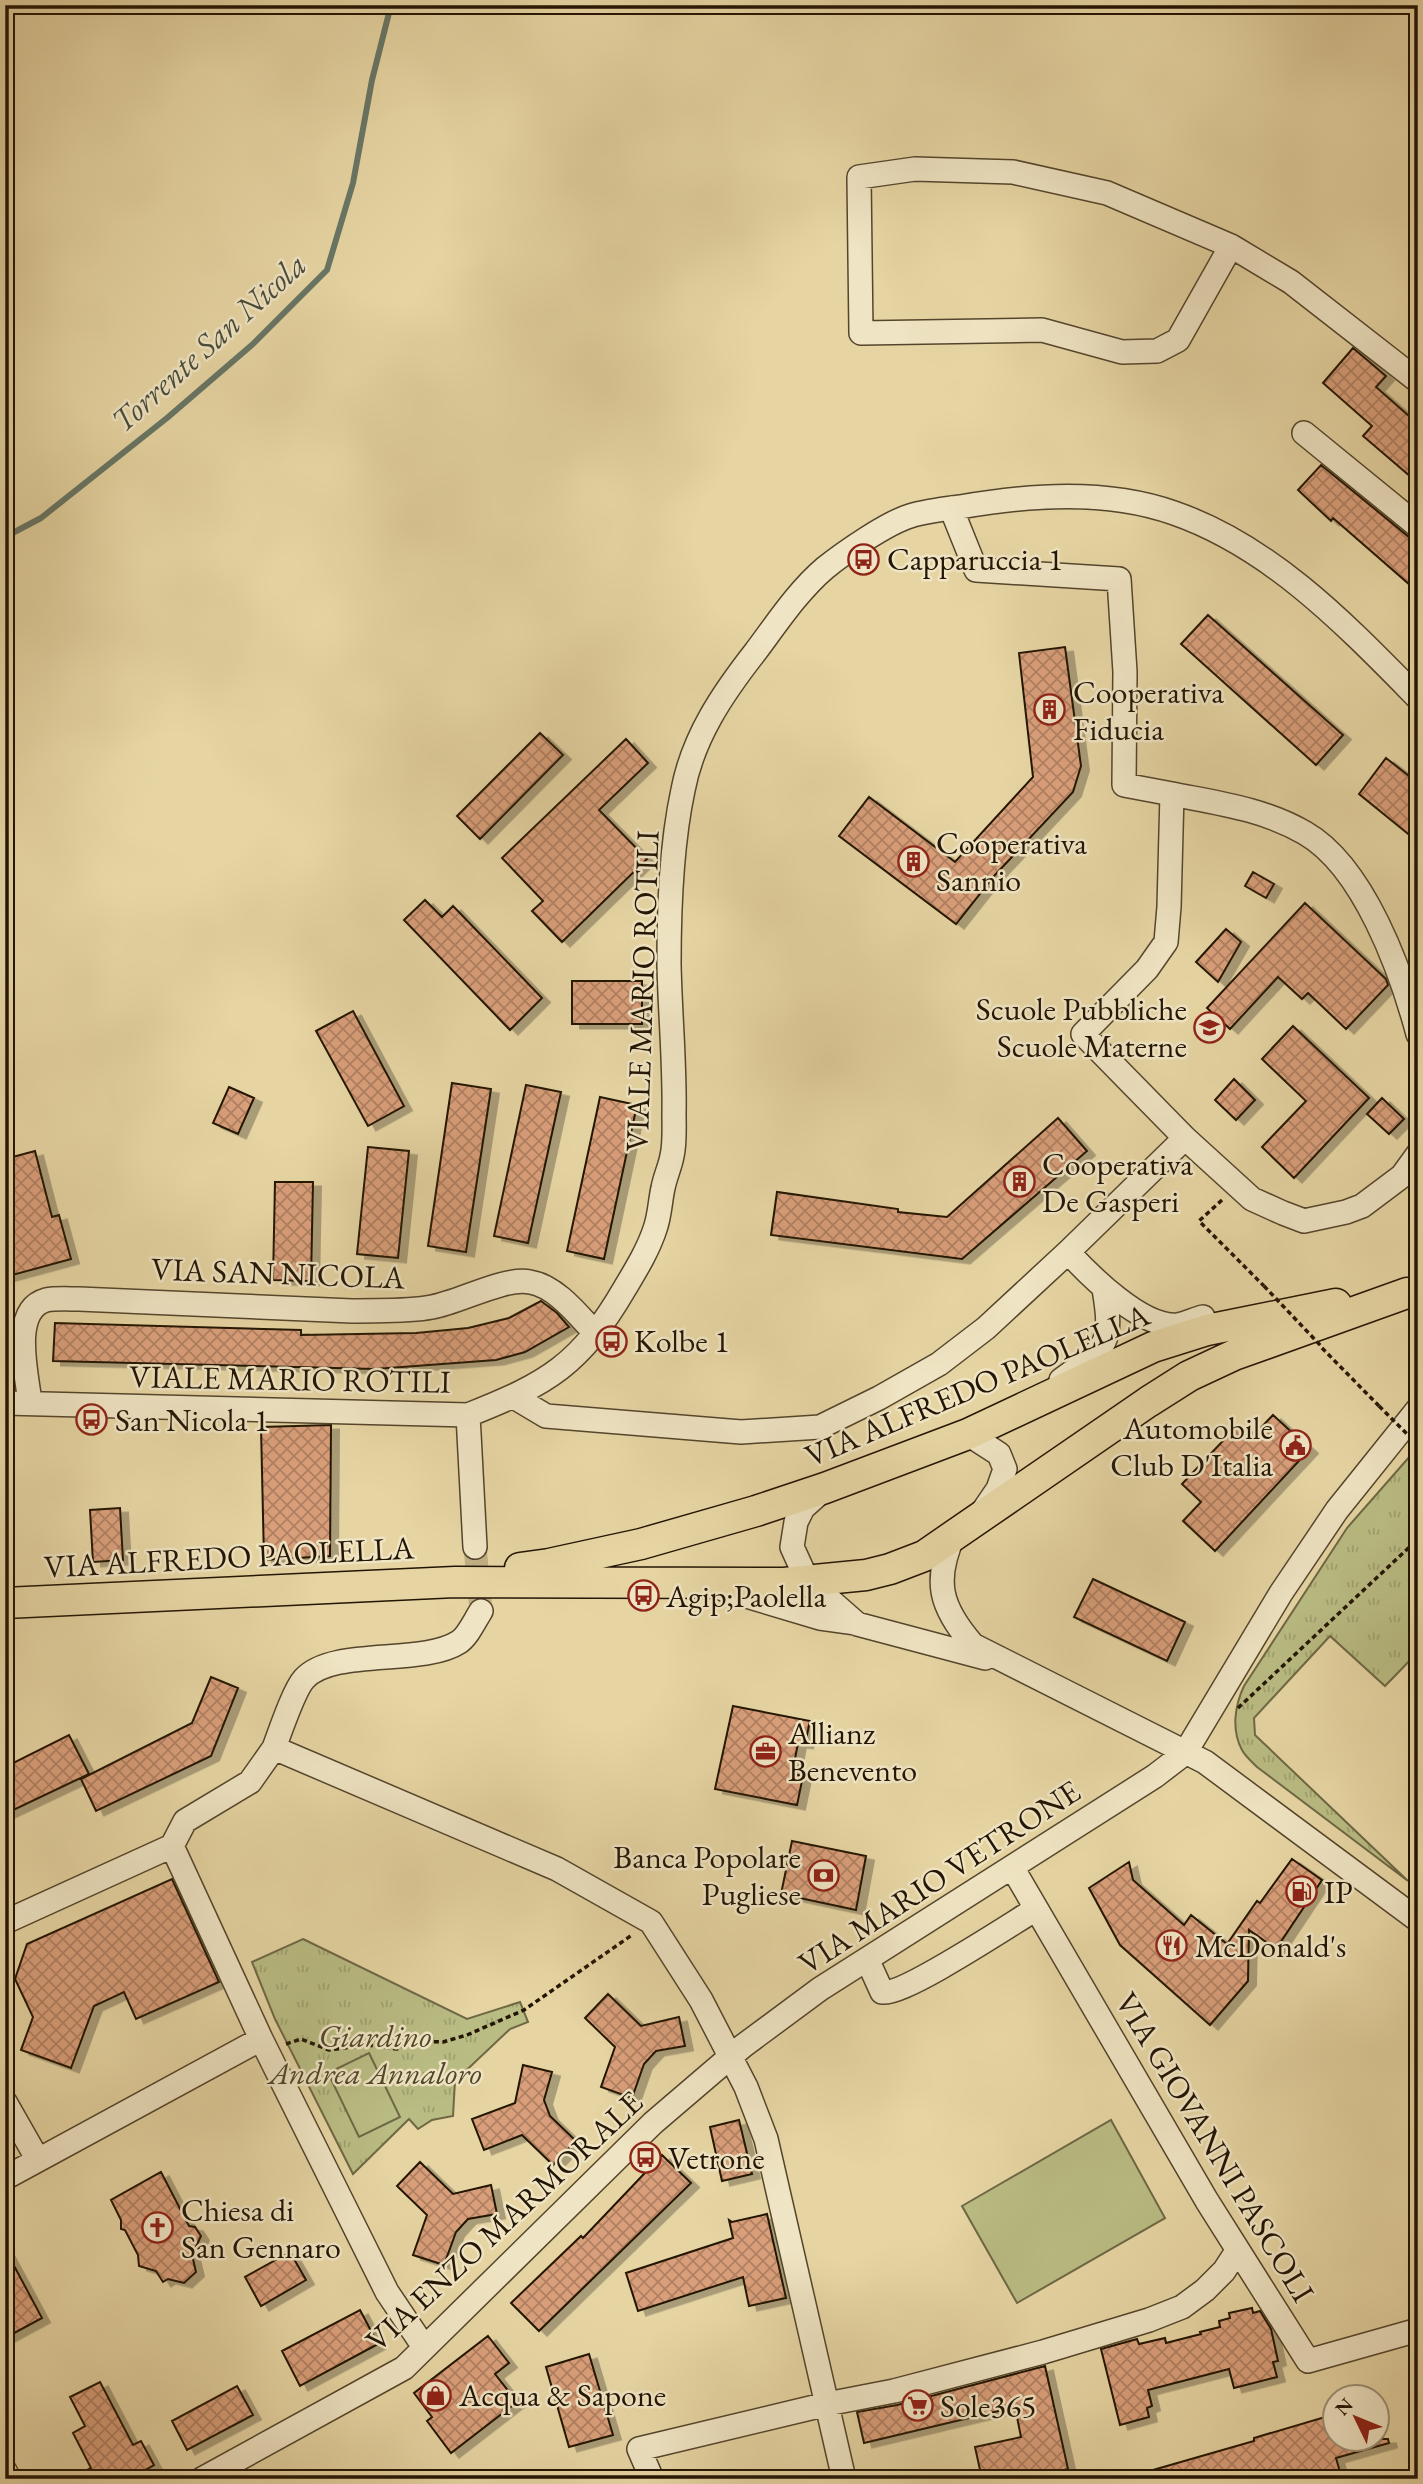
<svg xmlns="http://www.w3.org/2000/svg" width="1423" height="2484" viewBox="0 0 1423 2484" font-family="'EB Garamond',serif">
  <defs>
    <pattern id="grass-tufts" width="24" height="20" patternUnits="userSpaceOnUse" patternTransform="scale(1.75)"><rect width="24" height="20" fill="#b9bc83"/><path d="M3 7l-1-3M5 7V3M7 7l1-3M15 17l-1-3M17 17v-4M19 17l1-3" fill="none" stroke="#9fa170"/></pattern>
    <pattern id="building-cross-hatch" width="8" height="8" patternUnits="userSpaceOnUse" patternTransform="scale(1.75)"><rect width="8" height="8" fill="#d99f7a"/><path d="M0 0l8 8M0 8l8-8" fill="none" stroke="#b08062"/></pattern>
    <filter id="shadow"><feDropShadow dx="8" dy="4.5" stdDeviation="0" flood-color="#0004"/></filter>
  </defs>
  <rect width="100%" height="100%" fill="#e6d5a3"/>
  <filter id="stains"><feTurbulence type="fractalNoise" baseFrequency=".00286" numOctaves="4"/><feColorMatrix values="0 0 0 0 .2 0 0 0 0 .09 0 0 0 0 .02 0 0 0 .5 -.17"/></filter>
  <radialGradient id="worn" r=".72"><stop offset=".6" stop-color="#630" stop-opacity="0"/><stop offset="1" stop-color="#630" stop-opacity=".3"/></radialGradient>
  <path fill="url(#grass-tufts)" stroke="#6e6844" stroke-width="2" d="M1418 1447V1652L1385 1686 1330 1636 1254 1718 1255 1735 1408 1881 1257 1767C1252 1762 1245 1756 1242 1750 1231 1730 1235 1705 1244 1686L1347 1528Z
    M303 1939 467 2019 520 2002 528 2022 510 2029 455 2081 453 2116 432 2120 418 2129 409 2119 353 2174 275 2019 252 1962Z"/>
  <path fill="#b9bc83" stroke="#6e6844" stroke-width="2" d="M369 2053 400 2117 359 2137 328 2073Z
    M1111 2120 1165 2218 1017 2303 962 2206Z"/>
  <g fill="none" stroke-linecap="round" stroke-linejoin="round">
    <path stroke="#687766" stroke-width="6" d="M5 537 41 518 167 418 253 344 327 270 353 183 372 80 391 5"/>
  </g>
  <path fill="url(#building-cross-hatch)" stroke="#231504" stroke-width="2" filter="url(#shadow)" d="M1353 348 1386 376 1376 387 1418 424V483L1363 436 1372 426 1323 383Z
    M1321 465 1409 537 1418 540V592L1333 518 1331 521 1298 490Z
    M1208 615 1343 735 1316 765 1181 644Z
    M1065 647 1081 766 1073 792 995 875 956 924 839 836 869 797 955 862 1033 777 1019 653Z
    M540 733 563 755 480 839 457 816Z
    M626 739 648 763 599 810 647 859 562 942 532 911 543 901 502 858Z
    M1386 758 1418 783V842L1359 794Z
    M1253 872 1274 884 1266 898 1245 886Z
    M425 900 442 917 453 906 542 998 510 1030 404 920Z
    M1305 903 1386 979 1388 985 1346 1029 1308 993 1302 999 1278 977 1230 1029 1207 1008Z
    M1226 929 1241 942 1218 982 1196 962Z
    M572 981H642V1024H572Z
    M353 1011 404 1106 368 1126 316 1031Z
    M1293 1026 1369 1098 1294 1178 1262 1147 1306 1101 1262 1059Z
    M1234 1079 1255 1100 1236 1120 1215 1100Z
    M452 1083 491 1089 466 1252 428 1246Z
    M526 1085 561 1092 528 1243 494 1236Z
    M229 1087 254 1098 238 1134 213 1123Z
    M600 1097 637 1105 604 1259 567 1251Z
    M1382 1098 1404 1119 1389 1134 1367 1114Z
    M1058 1118 1087 1151 962 1259 771 1235 777 1192 898 1209V1212L947 1217Z
    M368 1147 409 1151 398 1258 357 1254Z
    M35 1151 52 1217 59 1215 71 1259 5 1277V1159Z
    M275 1182H313L311 1281 273 1280Z
    M541 1301 557 1313 569 1327 525 1352 496 1360 375 1369 53 1361 55 1323 301 1330V1335L416 1333 468 1328 509 1318Z
    M1273 1415 1310 1449 1215 1551 1183 1521 1201 1502 1182 1484 1238 1425 1255 1434Z
    M331 1425 330 1556 264 1560 261 1427Z
    M120 1508 123 1560 93 1562 90 1510Z
    M1093 1579 1185 1622 1167 1661 1074 1617Z
    M211 1677 238 1688 211 1756 96 1811 81 1779 192 1723Z
    M733 1706 810 1721 805 1744 798 1743 792 1774 803 1776 797 1805 715 1789Z
    M69 1735 89 1774 5 1814V1767Z
    M792 1841 866 1856 856 1910 781 1894Z
    M1292 1859 1322 1880 1276 1949 1249 1930 1248 1981 1210 2025 1120 1945 1089 1888 1129 1862 1133 1880 1184 1925 1191 1915 1227 1944 1257 1901 1260 1903Z
    M172 1879 219 1982 136 2019 124 1992 94 2006 71 2068 21 2050 33 2017 15 1979 27 1944Z
    M608 1994 641 2026 679 2017 685 2046 656 2051 644 2064 632 2098 601 2087 615 2047 585 2018Z
    M523 2065 552 2072 544 2100 550 2116 576 2141 553 2165 522 2135 484 2150 472 2119 515 2103Z
    M739 2120 752 2174 722 2181 710 2127Z
    M662 2155 691 2183 539 2331 511 2303 581 2236 583 2238Z
    M420 2162 453 2194 491 2185 497 2214 468 2219 456 2232 444 2265 413 2255 427 2215 397 2186Z
    M161 2172 189 2226 195 2227 201 2236 192 2255 196 2272 184 2283 168 2279 163 2282 156 2271 139 2266 138 2255 125 2230 121 2229V2220L111 2200Z
    M767 2214 786 2298 749 2306 743 2277 638 2311 626 2273 733 2238 729 2220 732 2222Z
    M5 2249 42 2318 5 2338Z
    M290 2252 306 2280 261 2306 245 2277Z
    M1252 2308 1253 2313 1260 2311 1271 2329 1278 2361 1273 2362 1277 2377 1234 2388 1229 2369 1148 2390 1152 2406 1147 2408 1149 2417 1120 2425 1101 2349 1137 2339 1139 2344 1165 2338 1166 2343 1201 2334 1200 2332 1220 2327 1219 2321 1230 2318 1229 2313Z
    M360 2310 378 2344 300 2386 282 2351Z
    M488 2336 509 2363 495 2374 517 2402 451 2453 427 2421 432 2417 414 2393Z
    M589 2354 613 2435 569 2447 546 2367Z
    M1045 2366 1068 2469 1025 2479H982L975 2447 1021 2437 1015 2407 864 2443 857 2412 897 2405Z
    M100 2382 133 2445 141 2441 154 2465 129 2479H70L91 2468 73 2433 85 2426 70 2397Z
    M237 2386 253 2415 187 2450 172 2421Z
    M1335 2414V2439H1388L1389 2443 1336 2458 1342 2479H1297L1295 2475 1282 2479H1140L1139 2474 1254 2441V2438Z"/>
  <g fill="none" stroke-linecap="round" stroke-linejoin="round">
    <path stroke="#bfaf83" stroke-width="23" stroke-dasharray="23 11" stroke-linecap="butt" d="M475 1547 481 1611"/>
    <defs>
      <path id="minor" d="M1231 246 1178 340 1157 351 1122 352 1042 330 861 333 859 177 915 169 1013 172 1107 193 1231 246 1291 282 1418 381
        M1304 433 1418 526
        M951 508 976 570 1119 579 1125 672 1124 785 1172 794
        M1418 1034C1401 971 1364 867 1305 833 1264 809 1217 803 1172 794L1169 907 1166 942 1147 969 1083 1034 1185 1138 1252 1199 1283 1213 1304 1221 1346 1212 1362 1206 1402 1176 1418 1154
        M1068 1252C1090 1276 1142 1328 1177 1325 1185 1324 1195 1319 1203 1317
        M1061 1380C1105 1348 1114 1347 1104 1289
        M514 1397 546 1416 741 1432 820 1427 879 1398 939 1364 986 1328 1068 1252 1185 1138
        M30 1402C27 1375 10 1310 46 1300 56 1298 69 1299 79 1299L352 1311C378 1310 406 1312 432 1307 460 1302 504 1277 530 1282 556 1286 579 1316 596 1334
        M5 1403 468 1415C549 1383 580 1365 625 1288 637 1268 648 1250 655 1229 660 1215 660 1201 663 1188 665 1177 670 1167 672 1156 675 1143 674 1128 674 1114 675 1064 670 1014 669 964 669 907 671 846 683 790 693 737 723 693 756 651 777 623 798 591 825 568 845 552 887 523 910 516 926 511 944 509 960 507 1029 495 1106 489 1174 513 1272 547 1347 626 1418 698
        M468 1415 475 1547
        M968 1434 999 1454 1005 1469 998 1489 983 1511
        M822 1491 803 1508 796 1522 792 1547 807 1580 857 1624 985 1658
        M954 1534C933 1581 940 1607 973 1645L1205 1762 1418 1920
        M723 1589 820 1618 856 1623
        M274 1748C280 1732 294 1690 304 1679 333 1647 422 1666 459 1642 468 1636 475 1620 481 1611
        M172 1846 261 2039 387 2292 424 2347
        M1012 1867 1207 2201 1308 2361 1418 2330
        M5 1922 172 1846 185 1821 250 1782 274 1748 557 1869 651 1922 701 2000 746 2087 766 2139 844 2479
        M867 1959 882 1992C903 1996 1011 1924 1036 1909
        M5 2102 38 2160
        M5 2178 261 2039
        M5 2471 9 2479
        M202 2479 404 2368 653 2123 743 2046 820 1989 1155 1776 1185 1753 1281 1593 1337 1510 1418 1409
        M652 2479 639 2449 827 2404 894 2391 1043 2352 1149 2320 1182 2307 1205 2290 1224 2271 1237 2251"/>
      <path id="major" d="M520 1568 549 1564 641 1544 756 1511 825 1488 968 1434 1153 1347 1207 1330 1336 1304
        M5 1603 455 1582 784 1583 866 1575 890 1569 924 1556 1148 1402 1189 1376 1234 1355 1407 1293"/>
    </defs>
    <use href="#minor" stroke="#54452c" stroke-width="26"/>
    <use href="#major" stroke="#231504" stroke-width="33"/>
    <path stroke="#231504" stroke-width="3.5" stroke-dasharray="5 3.5" stroke-linecap="butt" d="M1222 1200 1199 1221 1264 1286
      M1322 1348 1379 1406
      M1238 1708 1418 1539
      M286 2044 301 2039 329 2050 368 2045 397 2049 416 2041 443 2042 467 2035 524 2010 632 1935"/>
    <use href="#minor" stroke="#efe4c3" stroke-width="23"/>
    <use href="#major" stroke="#e6d5a3" stroke-width="30"/>
    <path stroke="#231504" stroke-width="3.5" stroke-dasharray="5 3.5" stroke-linecap="butt" d="M1264 1286 1321 1346
      M1379 1406 1418 1445"/>
  </g>
  <defs>
    <symbol id="bus-ring" viewBox="-11 -11 22 22"><circle r="9.5" fill="#efe4c3" stroke="#8f2418" stroke-width="1.5"/><path d="M-5-6H5V4H4V6H2V4H-2V6H-4V4H-5ZM-3.5-4V0h7V-4ZM-3.5 1.2v1.5H-2V1.2ZM2 1.2v1.5H3.5V1.2Z" fill="#8f2418"/></symbol>
    <symbol id="building-ring" viewBox="-11 -11 22 22"><circle r="9.5" fill="#efe4c3" stroke="#8f2418" stroke-width="1.5"/><path d="M-4-6H4V6H1V3H-1V6H-4ZM-2.5-4.3h1.7v1.8h-1.7ZM.8-4.3h1.7v1.8H.8ZM-2.5-1h1.7V.8h-1.7ZM.8-1h1.7V.8H.8Z" fill="#8f2418"/></symbol>
    <symbol id="school-ring" viewBox="-11 -11 22 22"><circle r="9.5" fill="#efe4c3" stroke="#8f2418" stroke-width="1.5"/><path d="M0-5L7-2L0 1L-7-2ZM-4 1L0 2.5L4 1V4Q0 6-4 4Z" fill="#8f2418"/></symbol>
    <symbol id="civic-ring" viewBox="-11 -11 22 22"><circle r="9.5" fill="#efe4c3" stroke="#8f2418" stroke-width="1.5"/><path d="M-.6-6.5H3V-4.5H.6V-3L4-1V1h2V6H-6V1h2V-1L-.6-3ZM-1.2 2.5V6h2.4V2.5Z" fill="#8f2418"/></symbol>
    <symbol id="office-ring" viewBox="-11 -11 22 22"><circle r="9.5" fill="#efe4c3" stroke="#8f2418" stroke-width="1.5"/><path d="M-6-3h4V-5.5h4V-3h4V5H-6ZM-1-4.5V-3h2v-1.5ZM-6 0V1H6V0Z" fill="#8f2418"/></symbol>
    <symbol id="bank-ring" viewBox="-11 -11 22 22"><circle r="9.5" fill="#efe4c3" stroke="#8f2418" stroke-width="1.5"/><path d="M-6-4H6V4H-6ZM0-2.3a2.3 2.3 0 1 0 0 4.6a2.3 2.3 0 1 0 0-4.6Z" fill="#8f2418"/></symbol>
    <symbol id="fuel-ring" viewBox="-11 -11 22 22"><circle r="9.5" fill="#efe4c3" stroke="#8f2418" stroke-width="1.5"/><path d="M-5.5-6h7V0h2V4h1.3V-2.5L3-4.5l.8-.8L6-3V5H2.5V1h-1V6h-7ZM-4.2-4.7v3.2H.2V-4.7Z" fill="#8f2418"/></symbol>
    <symbol id="restaurant-ring" viewBox="-11 -11 22 22"><circle r="9.5" fill="#efe4c3" stroke="#8f2418" stroke-width="1.5"/><path d="M-5-6h1v4h1v-4h1v4h1v-4h1v5L-1.5 .5V6h-2V.5L-5-1ZM5-6V6H3V1.5H1.5Q1.5-4 5-6Z" fill="#8f2418"/></symbol>
    <symbol id="church-ring" viewBox="-11 -11 22 22"><circle r="9.5" fill="#efe4c3" stroke="#8f2418" stroke-width="1.5"/><path d="M-1.2-6h2.4v3.5h3.3v2.4h-3.3V6h-2.4V-.1h-3.3v-2.4h3.3Z" fill="#8f2418"/></symbol>
    <symbol id="shop-ring" viewBox="-11 -11 22 22"><circle r="9.5" fill="#efe4c3" stroke="#8f2418" stroke-width="1.5"/><path d="M-5-2.5h2.3a2.7 3.5 0 0 1 5.4 0H5L5.5 6h-11ZM-1.5-2.5h3a1.5 2.3 0 0 0-3 0Z" fill="#8f2418"/></symbol>
    <symbol id="supermarket-ring" viewBox="-11 -11 22 22"><circle r="9.5" fill="#efe4c3" stroke="#8f2418" stroke-width="1.5"/><path d="M-6-5.5h2.5l.6 2H6L4.5 2H-2.5L-4.4-4H-6ZM-1.5 3.2a1.3 1.3 0 1 0 .1 0ZM3 3.2a1.3 1.3 0 1 0 .1 0Z" fill="#8f2418"/></symbol>
  </defs>
  <g fill-rule="evenodd">
    <use href="#bus-ring" x="846" y="542" width="35" height="35"/>
    <use href="#building-ring" x="1032" y="692" width="35" height="35"/>
    <use href="#building-ring" x="896" y="844" width="35" height="35"/>
    <use href="#school-ring" x="1192" y="1010" width="35" height="35"/>
    <use href="#building-ring" x="1002" y="1164" width="35" height="35"/>
    <use href="#bus-ring" x="594" y="1324" width="35" height="35"/>
    <use href="#bus-ring" x="74" y="1402" width="35" height="35"/>
    <use href="#civic-ring" x="1278" y="1428" width="35" height="35"/>
    <use href="#bus-ring" x="626" y="1578" width="35" height="35"/>
    <use href="#office-ring" x="748" y="1734" width="35" height="35"/>
    <use href="#bank-ring" x="806" y="1858" width="35" height="35"/>
    <use href="#fuel-ring" x="1284" y="1874" width="35" height="35"/>
    <use href="#restaurant-ring" x="1154" y="1928" width="35" height="35"/>
    <use href="#bus-ring" x="628" y="2140" width="35" height="35"/>
    <use href="#church-ring" x="140" y="2210" width="35" height="35"/>
    <use href="#shop-ring" x="418" y="2378" width="35" height="35"/>
    <use href="#supermarket-ring" x="900" y="2388" width="35" height="35"/>
  </g>
  <g text-anchor="middle" stroke-width="5" stroke-linejoin="round" paint-order="stroke">
    <g font-size="32" fill="#231504" stroke="#efe4c3" text-anchor="start">
      <text x="887" y="570">Capparuccia 1</text>
      <text x="1073" y="703">Cooperativa<tspan x="1073" dy="37">Fiducia</tspan></text>
      <text x="936" y="854">Cooperativa<tspan x="936" dy="37">Sannio</tspan></text>
      <text x="1187" y="1020" text-anchor="end">Scuole Pubbliche<tspan x="1187" dy="37">Scuole Materne</tspan></text>
      <text x="1042" y="1175">Cooperativa<tspan x="1042" dy="37">De Gasperi</tspan></text>
      <text x="634" y="1352">Kolbe 1</text>
      <text x="115" y="1431">San Nicola 1</text>
      <text x="1273" y="1439" text-anchor="end">Automobile<tspan x="1273" dy="37">Club D'Italia</tspan></text>
      <text x="666" y="1607">Agip;Paolella</text>
      <text x="788" y="1744">Allianz<tspan x="788" dy="37">Benevento</tspan></text>
      <text x="801" y="1868" text-anchor="end">Banca Popolare<tspan x="801" dy="37">Pugliese</tspan></text>
      <text x="1324" y="1903">IP</text>
      <text x="1195" y="1957">McDonald's</text>
      <text x="668" y="2169">Vetrone</text>
      <text x="181" y="2221">Chiesa di<tspan x="181" dy="37">San Gennaro</tspan></text>
      <text x="459" y="2406">Acqua &amp; Sapone</text>
      <text x="940" y="2417">Sole365</text>
    </g>
    <g font-size="32" fill="#231504" stroke="#efe4c3">
      <text transform="translate(642 991) rotate(-88)" y="11">VIALE MARIO ROTILI</text>
      <text transform="translate(278 1273) rotate(2)" y="11">VIA SAN NICOLA</text>
      <text transform="translate(290 1379) rotate(1)" y="11">VIALE MARIO ROTILI</text>
      <text transform="translate(977 1385) rotate(-23)" y="11">VIA ALFREDO PAOLELLA</text>
      <text transform="translate(229 1557) rotate(-3)" y="11">VIA ALFREDO PAOLELLA</text>
      <text transform="translate(939 1877) rotate(-33)" y="11">VIA MARIO VETRONE</text>
      <text transform="translate(1215 2147) rotate(59)" y="11">VIA GIOVANNI PASCOLI</text>
      <text transform="translate(504 2221) rotate(-43)" y="11">VIA ENZO MARMORALE</text>
    </g>
    <g font-size="32" font-style="italic" fill="#50472a" stroke="#efe4c3">
      <text x="375" y="2047">Giardino<tspan x="375" dy="37">Andrea Annaloro</tspan></text>
    </g>
    <g font-size="33" font-style="italic" fill="#4b4e3d" stroke="#efe4c3">
      <text transform="translate(208 342) rotate(-42)" y="12">Torrente San Nicola</text>
    </g>
  </g>
  <rect width="1423" height="2484" fill="none" stroke="#e6d5a3" stroke-width="28"/>
  <rect x="7" y="7" width="1409" height="2470" fill="none" stroke="#231504" stroke-width="3.5"/>
  <rect x="14" y="14" width="1395" height="2456" fill="none" stroke="#231504" stroke-width="2"/>
  <g transform="translate(1356 2418) rotate(313)"><circle r="33" fill="#efe4c3" stroke="#9d9177" stroke-width="2"/>
  <path d="M0-5L12 26L0 18L-12 26Z" fill="#8f2418"/>
  <text y="-10" font-size="19" font-weight="bold" text-anchor="middle" fill="#231504">N</text>
  </g>
  <rect width="100%" height="100%" filter="url(#stains)"/>
  <rect width="100%" height="100%" fill="url(#worn)"/>
</svg>
